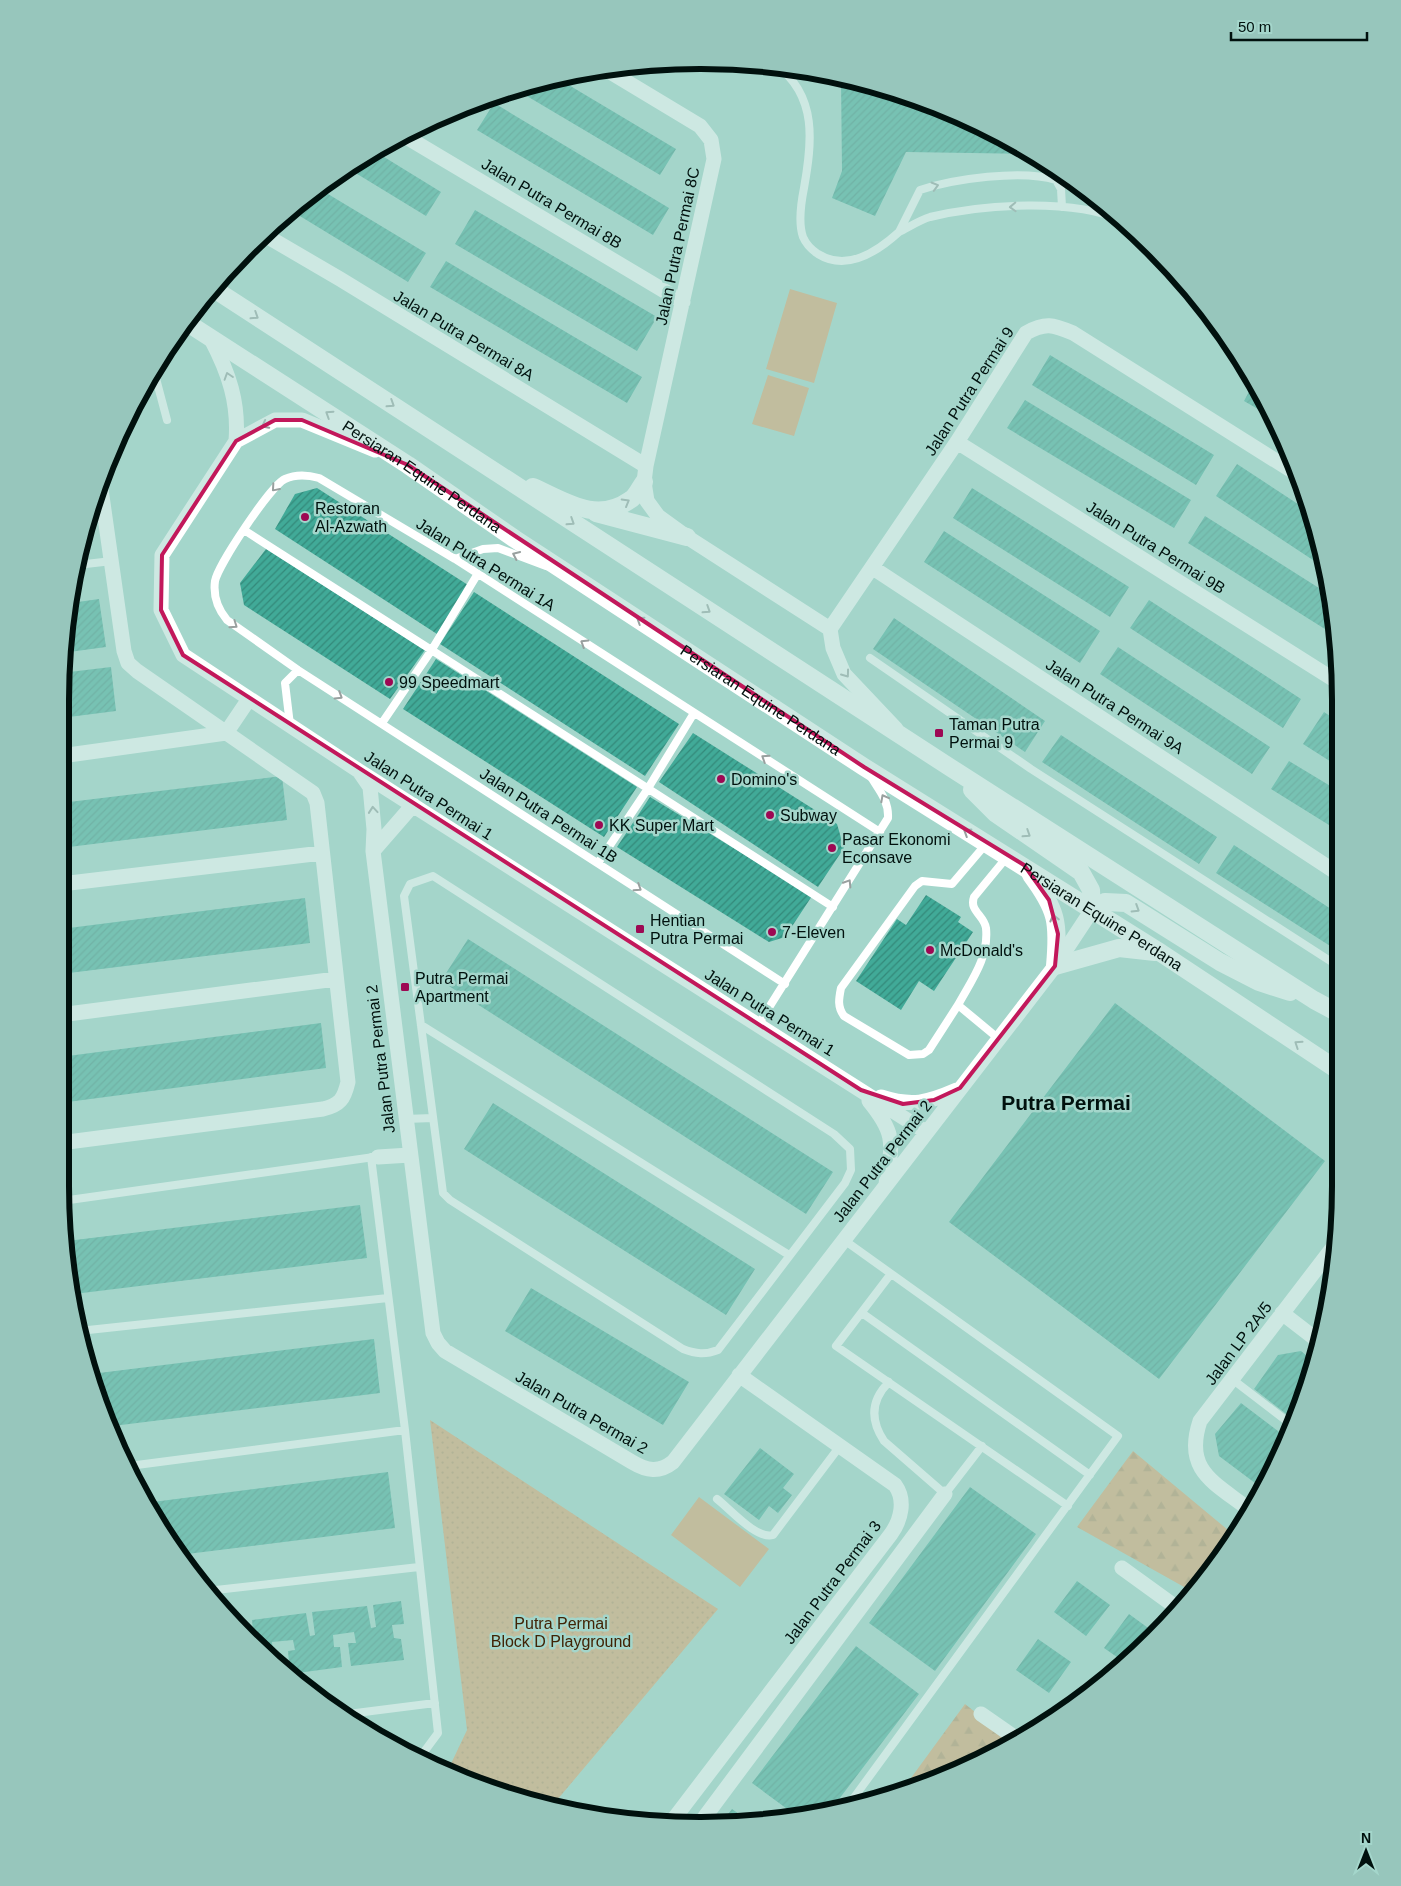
<svg xmlns="http://www.w3.org/2000/svg" width="1401" height="1886" viewBox="0 0 1401 1886" font-family="Arial,sans-serif">
  <defs>
    <pattern id="green-dots" width="8" height="8" patternUnits="userSpaceOnUse" patternTransform="scale(1.25)"><rect width="8" height="8" fill="#e4a068"/><path d="M2 2h.1M6 6h.1" fill="none" stroke="#c28959" stroke-width="1.8" stroke-linecap="round"/></pattern>
    <pattern id="forest-firs" width="22" height="20" patternUnits="userSpaceOnUse" patternTransform="scale(1.25)"><rect width="22" height="20" fill="#e4a068"/><path d="M5 1l3.5 6h-7zM16 11l3.5 6h-7z" fill="#c28959"/></pattern>
    <pattern id="building-hatch" width="6" height="6" patternUnits="userSpaceOnUse" patternTransform="scale(1.25)"><rect width="6" height="6" fill="#41aa98"/><path d="M-1 1l2-2M0 6l6-6M5 7l2-2" fill="none" stroke="#34897a"/></pattern>
  </defs>
  <rect width="100%" height="100%" fill="#a4d6cb"/>
  <path fill="url(#green-dots)" d="M430 1420 718 1609 552 1806 448 1770 467 1730Z"/>
  <path fill="url(#forest-firs)" d="M1133 1451 1234 1535 1193 1592 1077 1527Z
    M965 1704 1014 1743 900 1793Z"/>
  <path fill="#e4a068" d="M790 289 837 303 814 383 766 369Z
    M768 375 809 388 794 436 752 424Z
    M699 1497 769 1549 740 1587 671 1535Z"/>
  <path fill="url(#building-hatch)" d="M557 78 676 149 660 175 515 89 535 82Z
    M841 79 907 94 1021 146 1032 154 906 152 875 216 832 198 842 171Z
    M494 103 669 208 653 235 477 130Z
    M376 152 441 192 426 216 349 169Z
    M318 188 426 253 408 282 290 210Z
    M475 210 657 317 637 351 455 244Z
    M446 261 642 377 627 403 430 287Z
    M1050 355 1214 455 1196 485 1032 385Z
    M1252 386 1255 392 1270 416 1244 401Z
    M1025 400 1191 500 1174 528 1007 428Z
    M1237 464 1307 510 1322 566 1216 496Z
    M317 488 468 585 437 634 275 529 295 494Z
    M972 488 1129 587 1110 617 953 518Z
    M1205 516 1330 595 1335 617 1336 636 1188 543Z
    M944 531 1100 631 1080 663 924 562Z
    M266 549 425 650 390 699 244 605 240 583Z
    M474 592 679 724 645 776 440 644Z
    M99 599 106 647 62 653 71 603Z
    M1149 600 1301 699 1283 728 1130 628Z
    M894 618 1045 721 1025 752 873 649Z
    M1118 647 1270 747 1252 774 1100 674Z
    M436 659 637 787 604 837 403 709Z
    M111 667 116 711 61 718V673Z
    M1324 712 1336 720V765L1303 744Z
    M693 733 837 824 844 848 818 887 659 782Z
    M1061 735 1217 837 1199 864 1042 762Z
    M1289 761 1337 790V830L1271 789Z
    M282 776 287 820 61 848V803Z
    M650 797 812 896 785 937 769 942 617 847Z
    M1234 845 1337 913 1338 951 1216 873Z
    M926 895 961 917 958 922 973 932 934 991 919 981 901 1010 856 981 897 919 906 925Z
    M305 898 310 943 61 974V929Z
    M468 939 833 1172 806 1214 441 981Z
    M1115 1003 1325 1161 1159 1379 949 1222Z
    M321 1023 326 1068 60 1103V1057Z
    M493 1103 755 1269 726 1315 464 1149Z
    M360 1205 367 1258 74 1294 67 1241Z
    M531 1288 689 1382 663 1425 505 1331Z
    M374 1339 380 1393 113 1426 91 1374Z
    M1301 1351 1313 1361 1307 1391 1294 1420 1254 1389 1278 1355Z
    M1241 1403 1286 1437 1263 1489 1219 1456 1215 1434Z
    M760 1448 794 1474 783 1488 792 1495 778 1513 769 1506 759 1520 724 1494Z
    M388 1472 395 1528 179 1555 145 1503Z
    M970 1487 1036 1534 935 1671 869 1623Z
    M1077 1581 1110 1605 1086 1636 1054 1612Z
    M401 1601 404 1624 392 1625 394 1638 401 1639 404 1660 351 1666 348 1643H356L354 1632 333 1635 334 1647H340L342 1667 290 1674 288 1651 295 1650 293 1640 272 1642 273 1655 279 1654 280 1668 254 1641 252 1620 306 1613 310 1636 315 1635 312 1612 367 1606 371 1628 376 1627 373 1605Z
    M1129 1614 1155 1633 1124 1662 1104 1648Z
    M1038 1639 1071 1662 1049 1693 1016 1670Z
    M856 1646 919 1694 833 1807 794 1814 752 1783Z
    M732 1809 752 1823H721Z"/>
  <g fill="none" stroke-linecap="round" stroke-linejoin="round">
    <path stroke="#fff" stroke-width="8" d="M776 65C818 96 812 143 804 188 801 203 798 223 803 237 806 244 812 250 818 254 847 272 877 252 899 232
      M1062 207 1061 189 1056 180C1022 169 953 179 920 190L899 232C909 227 920 220 930 217 984 204 1073 198 1124 221
      M154 371 167 420
      M91 509 103 508
      M244 530 833 907
      M455 559 483 549 498 548 546 566
      M77 565 112 561
      M870 658 1031 769 1338 966
      M382 723 431 651 477 575
      M290 725 285 683 298 670
      M986 844 952 884 922 881 915 886 841 988C839 998 837 1007 844 1016L909 1055 923 1054 929 1050 958 1005 999 1039
      M598 863 647 790 694 713
      M433 876 834 1134 850 1149 851 1170 845 1183 718 1350C705 1355 696 1354 683 1349L450 1200 443 1193 404 896 410 884Z
      M785 984 298 670 227 620C217 608 213 596 215 581 218 565 271 485 285 479 296 474 308 475 319 478L455 559 880 832
      M958 1005C971 981 989 958 986 928 984 915 969 911 974 897L1007 857
      M421 1025 789 1255
      M758 1025 888 818C889 801 879 790 871 777
      M405 1119 433 1118
      M371 1157 405 1430 438 1733 418 1760
      M62 1201 374 1157
      M844 1240 1118 1436 850 1803
      M890 1275 836 1346 1068 1506
      M862 1313 1090 1475
      M79 1331 388 1298
      M1232 1379 1292 1425
      M889 1382C871 1400 870 1420 884 1441L945 1494 982 1446
      M129 1466 405 1430
      M717 1499C730 1509 757 1540 773 1535L840 1446
      M207 1591 419 1567
      M348 1714 435 1703"/>
    <path stroke="#fff" stroke-width="15" d="M607 70 700 126 711 140 714 159 646 466 644 482 647 501 658 516 687 537 830 629
      M403 135 683 302
      M263 234 340 279 646 466
      M211 339C229 373 239 403 236 441
      M957 442 1336 681
      M375 450 302 420H275L236 441 162 555 161 610 183 655 359 771 926 1132
      M873 568 1337 873
      M830 629 957 442 1026 333C1046 322 1053 325 1073 333L1297 474
      M830 629 833 648 844 674 896 729
      M61 756 226 733 249 699
      M359 771 370 787 374 829 373 851 433 1333 438 1343 445 1351 632 1462C647 1471 659 1473 673 1462L1055 966 1092 910
      M373 851 413 805
      M61 884 322 853
      M60 1015 336 979
      M881 1097C912 1107 927 1103 957 1090
      M869 1101C897 1135 892 1144 886 1184
      M60 1143 323 1109C340 1105 344 1099 348 1082L317 803 313 793 137 671 128 663 124 651 100 482
      M378 1157 410 1155
      M1282 1313 1317 1340
      M1251 1511C1216 1483 1183 1472 1200 1421L1337 1242
      M1122 1568 1180 1610
      M981 1714 1020 1741
      M673 1820 891 1534C901 1520 906 1500 895 1485L739 1375
      M701 1822 945 1494"/>
    <g stroke="#fff" stroke-width="18">
      <path d="M214 289 951 768 1314 1000 1338 1013"/>
      <path id="s1" d="M186 322 408 465 515 539 864 767 1161 953 1339 1071"/>
      <path d="M533 487C565 501 596 524 630 500 636 497 640 487 644 482"/>
      <path d="M596 513 687 537"/>
      <path d="M972 790 995 813 1081 872 1091 890 1092 910"/>
      <path d="M1031 875C1057 910 1059 922 1055 966L1119 948 1155 952"/>
      <path d="M1092 910 1105 902 1126 903 1220 962 1259 982 1290 992"/>
    </g>
  </g>
  <defs><path id="oneway-chevron" d="M-2-3.5L2.5 0L-2 3.5" fill="none" stroke-width="1.6" stroke-linecap="round" stroke-linejoin="round" transform="scale(1.25)"/></defs>
  <g stroke="#99a09f">
    <use href="#oneway-chevron" transform="translate(935 186) rotate(-16)"/>
    <use href="#oneway-chevron" transform="translate(1013 207) rotate(178)"/>
    <use href="#oneway-chevron" transform="translate(255 316) rotate(33)"/>
    <use href="#oneway-chevron" transform="translate(228 376) rotate(-108)"/>
    <use href="#oneway-chevron" transform="translate(391 404) rotate(33)"/>
    <use href="#oneway-chevron" transform="translate(329 414) rotate(-147)"/>
    <use href="#oneway-chevron" transform="translate(265 425) rotate(152)"/>
    <use href="#oneway-chevron" transform="translate(275 488) rotate(131)"/>
    <use href="#oneway-chevron" transform="translate(626 502) rotate(-30)"/>
    <use href="#oneway-chevron" transform="translate(571 522) rotate(33)"/>
    <use href="#oneway-chevron" transform="translate(516 555) rotate(-155)"/>
    <use href="#oneway-chevron" transform="translate(707 610) rotate(33)"/>
    <use href="#oneway-chevron" transform="translate(640 620) rotate(-147)"/>
    <use href="#oneway-chevron" transform="translate(234 625) rotate(35)"/>
    <use href="#oneway-chevron" transform="translate(584 643) rotate(-148)"/>
    <use href="#oneway-chevron" transform="translate(846 674) rotate(54)"/>
    <use href="#oneway-chevron" transform="translate(339 696) rotate(32)"/>
    <use href="#oneway-chevron" transform="translate(765 758) rotate(-147)"/>
    <use href="#oneway-chevron" transform="translate(884 798) rotate(-118)"/>
    <use href="#oneway-chevron" transform="translate(373 810) rotate(-95)"/>
    <use href="#oneway-chevron" transform="translate(967 832) rotate(-148)"/>
    <use href="#oneway-chevron" transform="translate(1027 834) rotate(33)"/>
    <use href="#oneway-chevron" transform="translate(848 883) rotate(-58)"/>
    <use href="#oneway-chevron" transform="translate(638 888) rotate(33)"/>
    <use href="#oneway-chevron" transform="translate(1136 909) rotate(32)"/>
    <use href="#oneway-chevron" transform="translate(1054 918) rotate(-104)"/>
    <use href="#oneway-chevron" transform="translate(1298 1044) rotate(-146)"/>
  </g>
  <path d="M0 0H1401V1886H0ZM275 420H302L408 465 864 767 1024 865 1049 900 1058 934 1055 966 960 1088 934 1100 903 1104 861 1090 183 655 161 610 162 555 236 441Z" fill="#a4d6cb" fill-opacity=".55" fill-rule="evenodd"/>
  <path fill="none" stroke="#c2185b" stroke-width="4" stroke-linejoin="round" d="M275 420H302L408 465 864 767 1024 865 1049 900 1058 934 1055 966 960 1088 934 1100 903 1104 861 1090 183 655 161 610 162 555 236 441Z"/>
  <g fill="#9d0853" stroke="#a4d6cb" stroke-width="2">
    <circle cx="305" cy="517" r="5"/>
    <circle cx="389" cy="682" r="5"/>
    <rect x="934" y="728" width="10" height="10" rx="2.5"/>
    <circle cx="721" cy="779" r="5"/>
    <circle cx="770" cy="815" r="5"/>
    <circle cx="599" cy="825" r="5"/>
    <circle cx="832" cy="848" r="5"/>
    <rect x="635" y="924" width="10" height="10" rx="2.5"/>
    <circle cx="772" cy="932" r="5"/>
    <circle cx="930" cy="950" r="5"/>
    <rect x="400" y="982" width="10" height="10" rx="2.5"/>
  </g>
  <g text-anchor="middle" stroke-width="5" stroke-linejoin="round" paint-order="stroke">
    <g font-size="16" fill="#01110e" stroke="#a4d6cb">
      <text transform="translate(552 203) rotate(31)" y="6">Jalan Putra Permai 8B</text>
      <text transform="translate(677 246) rotate(-78)" y="6">Jalan Putra Permai 8C</text>
      <text transform="translate(464 335) rotate(31)" y="6">Jalan Putra Permai 8A</text>
      <text transform="translate(969 391) rotate(-57)" y="6">Jalan Putra Permai 9</text>
      <text dy="6" stroke="none"><textPath href="#s1" startOffset="282">Persiaran Equine Perdana</textPath></text>
      <text transform="translate(1156 547) rotate(32)" y="6">Jalan Putra Permai 9B</text>
      <text transform="translate(486 564) rotate(32)" y="6">Jalan Putra Permai 1A</text>
      <text dy="6" stroke="none"><textPath href="#s1" startOffset="688">Persiaran Equine Perdana</textPath></text>
      <text transform="translate(1115 706) rotate(33)" y="6">Jalan Putra Permai 9A</text>
      <text transform="translate(429 795) rotate(33)" y="6">Jalan Putra Permai 1</text>
      <text transform="translate(549 815) rotate(33)" y="6">Jalan Putra Permai 1B</text>
      <text dy="6" stroke="none"><textPath href="#s1" startOffset="1092">Persiaran Equine Perdana</textPath></text>
      <text transform="translate(770 1012) rotate(32)" y="6">Jalan Putra Permai 1</text>
      <text transform="translate(380 1059) rotate(-97)" y="6">Jalan Putra Permai 2</text>
      <text transform="translate(882 1161) rotate(-52)" y="6">Jalan Putra Permai 2</text>
      <text transform="translate(1238 1343) rotate(-53)" y="6">Jalan LP 2A/5</text>
      <text transform="translate(582 1412) rotate(30)" y="6">Jalan Putra Permai 2</text>
      <text transform="translate(832 1582) rotate(-53)" y="6">Jalan Putra Permai 3</text>
    </g>
    <g font-size="16" fill="#01110e" stroke="#a4d6cb" text-anchor="start">
      <text x="315" y="514">Restoran<tspan x="315" dy="18">Al-Azwath</tspan></text>
      <text x="399" y="688">99 Speedmart</text>
      <text x="949" y="730">Taman Putra<tspan x="949" dy="18">Permai 9</tspan></text>
      <text x="731" y="785">Domino's</text>
      <text x="780" y="821">Subway</text>
      <text x="609" y="831">KK Super Mart</text>
      <text x="842" y="845">Pasar Ekonomi<tspan x="842" dy="18">Econsave</tspan></text>
      <text x="650" y="926">Hentian<tspan x="650" dy="18">Putra Permai</tspan></text>
      <text x="782" y="938">7-Eleven</text>
      <text x="940" y="956">McDonald's</text>
      <text x="415" y="984">Putra Permai<tspan x="415" dy="18">Apartment</tspan></text>
    </g>
    <g font-size="16" fill="#412305" stroke="#a4d6cb">
      <text x="561" y="1629">Putra Permai<tspan x="561" dy="18">Block D Playground</tspan></text>
    </g>
    <g font-size="21" font-weight="bold" fill="#01110e" stroke="#a4d6cb">
      <text x="1066" y="1110">Putra Permai</text>
    </g>
  </g>
  <path d="M0 0H1401V1886H0ZM700 69H701A631 631 0 0 1 1332 700V1186A631 631 0 0 1 701 1817H700A631 631 0 0 1 69 1186V700A631 631 0 0 1 700 69Z" fill="#97c6bc" fill-rule="evenodd"/>
  <path fill="none" stroke="#01110e" stroke-width="6" d="M700 69H701A631 631 0 0 1 1332 700V1186A631 631 0 0 1 701 1817H700A631 631 0 0 1 69 1186V700A631 631 0 0 1 700 69Z"/>
  <g transform="translate(1366 1851)" stroke="#a4d6cb" stroke-width="4" paint-order="stroke">
  <path d="M0-4L9 19L0 12L-9 19Z" fill="#01110e"/>
  <text y="-8" font-size="14" font-weight="bold" text-anchor="middle" fill="#01110e">N</text>
  </g>
  <path d="M1231 32v8h136v-8" fill="none" stroke="#01110e" stroke-width="2.5"/>
  <text x="1238" y="32" font-size="15" fill="#01110e" stroke="#a4d6cb" stroke-width="4" paint-order="stroke">50 m</text>
</svg>
